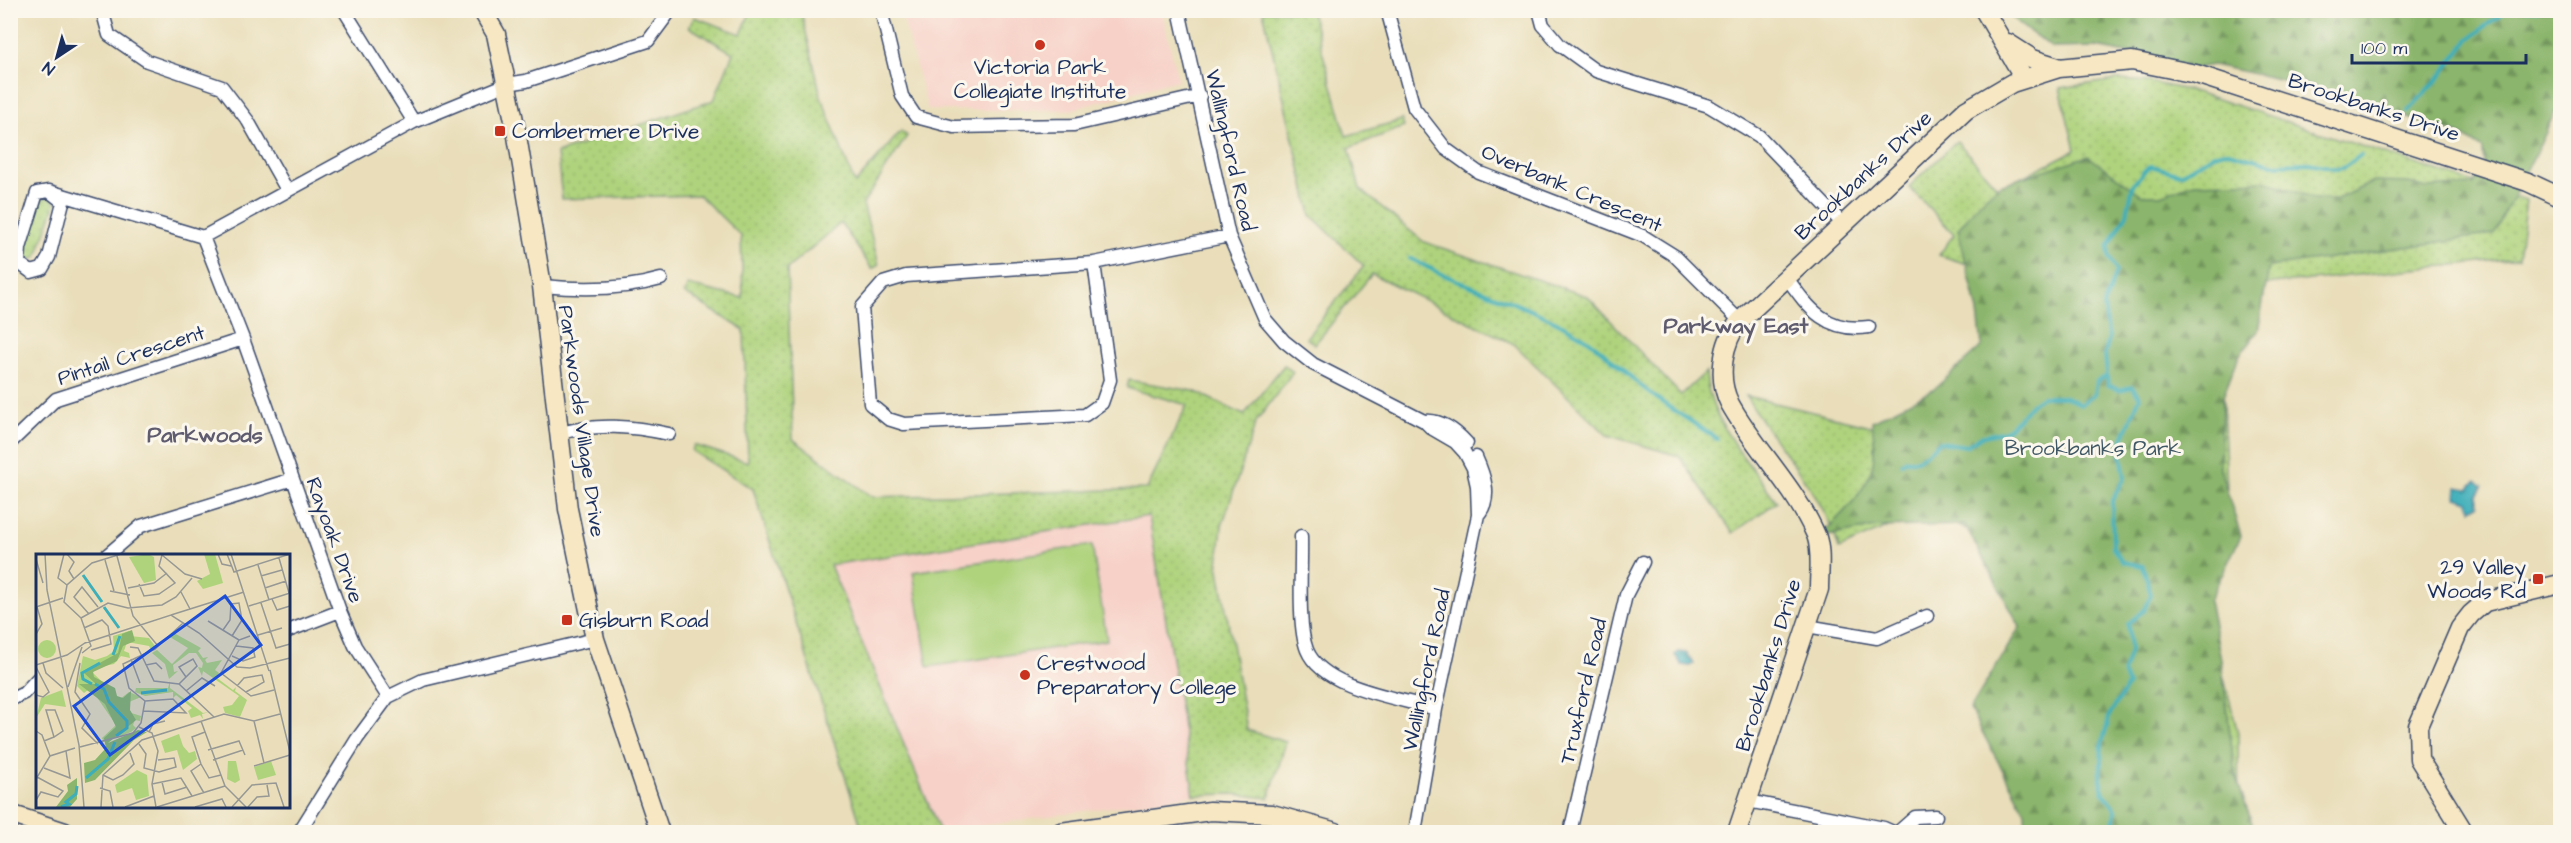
<svg xmlns="http://www.w3.org/2000/svg" width="2571" height="843" viewBox="0 0 2571 843" font-family="'Architects Daughter',sans-serif">
  <defs>
    <pattern id="green-dots" width="8" height="8" patternUnits="userSpaceOnUse" patternTransform="scale(1.5)"><rect width="8" height="8" fill="#afd37d"/><path d="M2 2h.1M6 6h.1" fill="none" stroke="#96b56e" stroke-width="1.8" stroke-linecap="round"/></pattern>
    <pattern id="forest-firs" width="22" height="20" patternUnits="userSpaceOnUse" patternTransform="scale(1.5)"><rect width="22" height="20" fill="#8bb56c"/><path d="M5 1l3.5 6h-7zM16 11l3.5 6h-7z" fill="#71945c"/></pattern>
    <pattern id="water-ripples" width="26" height="14" patternUnits="userSpaceOnUse" patternTransform="scale(1.5)"><rect width="26" height="14" fill="#3eaeb9"/><path d="M2 4q2-2 4 0t4 0M15 11q2-2 4 0t4 0" fill="none" stroke="#338e9a"/></pattern>
  </defs>
  <rect width="100%" height="100%" fill="#fbf7ec"/>
  <filter id="ink" filterUnits="userSpaceOnUse"><feTurbulence type="fractalNoise" baseFrequency=".0167" numOctaves="2"/><feDisplacementMap in="SourceGraphic" scale="12" xChannelSelector="R" yChannelSelector="G"/><feConvolveMatrix kernelMatrix="1 2 1 2 8 2 1 2 1" color-interpolation-filters="sRGB"/></filter>
  <filter id="wash" filterUnits="userSpaceOnUse"><feTurbulence type="fractalNoise" baseFrequency=".008" numOctaves="4" result="noise"/><feDisplacementMap in="SourceGraphic" scale="24" xChannelSelector="R" yChannelSelector="G"/><feGaussianBlur stdDeviation="1.35" result="paint"/><feColorMatrix in="noise" values="0 0 0 0 0 0 0 0 0 0 0 0 0 0 0 0 0 1.4 0 .05"/><feComposite in="paint" operator="in"/></filter>
  <g filter="url(#wash)">
    <rect width="100%" height="100%" fill="#e9deb9"/>
    <path fill="#f7d1c8" d="M901 11H1162L1178 80 1071 110H928Z
      M1149 516 1194 795 940 832 830 565Z"/>
    <path fill="url(#green-dots)" stroke="#65816e" stroke-width="1.5" d="M751 11H801L821 96 855 184 901 131 907 136 863 204 879 265 872 269 841 223 787 269 793 439 872 497 1147 489 1187 405 1127 388 1129 380 1194 391 1244 415 1284 365 1293 372 1256 422 1222 526 1218 564 1247 730 1286 742 1269 798 1233 794 1194 795 1149 516 830 565 940 832H863L753 489 692 451 694 445 748 462 744 330 684 293 688 285 743 298 741 236 699 195 562 199 557 153 714 100 733 53 689 27 694 17 741 34Z
      M1263 11H1311L1346 136 1402 120 1404 127 1349 148 1360 189 1424 242 1587 296 1681 395 1706 372C1708 421 1749 462 1777 502L1733 533 1679 456 1607 435 1514 344 1372 274 1315 344 1306 338 1364 266 1311 215Z
      M2118 80 2150 82 2196 92 2526 200 2518 258 2254 286 2222 384 2229 531 2205 604 2238 733 2239 823 2032 613 1997 539 1920 513 1839 549C1823 490 1775 448 1746 396L1920 438 2017 336 1998 274 1939 255 1954 234 1909 187 1957 141 1999 189 2075 150 2060 88Z
      M47 197 53 199 55 205 37 256 31 260 25 258 22 253 41 199Z
      M1216 829 1257 832H1192Z"/>
    <path fill="url(#forest-firs)" stroke="#537265" stroke-width="1.5" d="M2007 11H2560V113H2554C2538 155 2514 193 2494 234L2269 267 2258 331 2239 356 2222 399 2220 469 2241 536 2209 601 2221 659 2235 774 2255 832H2026L2025 812 1970 709 2020 627 1965 525 1876 527 1817 538C1839 517 1874 487 1874 454 1875 443 1873 432 1872 421L1933 390 1982 346 1978 312 1958 229 1980 202 2000 185 2088 156 2142 195H2160L2194 183 2268 181 2315 199 2335 200 2373 182 2409 183 2427 188 2473 185 2484 169 2483 149 2462 135 2306 85 2213 65 2192 69 2168 61 2096 47 2052 48C2035 33 2021 30 2007 11Z"/>
    <path fill="#afd37d" stroke="#65816e" stroke-width="1.5" d="M1092 545 1107 640 928 667 913 572Z"/>
    <path fill="url(#water-ripples)" stroke="#2c6e8c" stroke-width="1.5" d="M2476 481 2483 486 2477 495 2479 506 2471 509 2469 501 2456 497 2457 487 2469 489Z
      M1678 652 1686 653 1694 663 1690 666 1682 665 1675 655Z"/>
    <g fill="none" stroke-linecap="round" stroke-linejoin="round">
      <path stroke="#3eaeb9" stroke-width="4" d="M2526 10H2538
        M2408 111 2441 76 2469 39 2506 10
        M1410 258C1463 288 1522 301 1575 332 1601 346 1622 371 1646 390 1668 408 1693 422 1717 439
        M1902 463 1906 460H1918L1940 442 1966 446 1980 437 2006 431 2033 403 2042 397H2066L2081 405 2095 394 2097 381 2107 376
        M2117 832 2114 827 2116 810 2104 793 2100 780 2102 744 2110 714 2128 685 2123 672 2130 651 2128 624 2144 610 2151 595 2143 566 2123 562 2113 548 2112 500 2125 478 2121 454 2123 438 2140 397 2132 387 2119 390 2108 385 2105 354 2109 338 2104 306 2116 271 2109 256 2108 247 2127 214 2133 185 2145 170 2151 166 2181 174 2214 154 2225 151 2272 164 2309 163 2338 169 2345 167 2361 155"/>
    </g>
  </g>
  <g filter="url(#ink)">
    <g fill="none" stroke-linecap="round" stroke-linejoin="round">
      <defs>
        <path id="street" d="M102 10 109 35 147 61 222 87 248 121 287 190
          M344 10 414 122
          M881 10 902 96 916 117 954 127 1074 125 1200 96
          M1179 10 1229 236 1265 319 1284 341 1313 364 1424 421 1431 428 1455 442 1465 453 1473 468 1477 486 1478 515
          M1387 10 1414 108 1446 149 1478 172 1643 236 1675 256 1740 321
          M1539 10 1543 25 1560 45 1596 71 1709 106 1759 136 1842 223
          M49 191 63 202 49 257 42 269 31 272 19 263 20 248 37 193 49 191 203 237 414 122 507 84 526 81 648 41 671 10
          M203 237 243 339 340 611 355 646 388 697
          M1094 263 1110 380 1102 403 1085 415 904 424 888 419 870 404 862 307 883 283 906 276 1094 263 1229 236
          M1787 278C1809 309 1827 333 1869 327
          M542 286C582 290 623 290 661 279
          M1424 421C1441 419 1456 431 1467 443
          M560 433C597 423 632 426 669 434
          M10 443 56 399 243 339
          M1301 536C1302 565 1297 625 1307 650 1323 689 1400 698 1436 709
          M107 555 141 526 293 479
          M1807 626 1877 638 1927 616
          M288 631 340 611
          M10 700 24 693 38 678
          M1748 801 1884 828 1893 832
          M299 832 357 739 388 697 423 680 595 639
          M1415 832 1436 709 1478 515C1493 498 1484 475 1476 457
          M1570 832 1626 595 1643 562
          M1898 832 1915 817 1936 816"/>
        <path id="secondary" d="M482 10 496 34 516 130 542 286 568 509 595 639 660 832
          M1984 10 2024 78
          M2008 43 2033 59 2058 67
          M10 814 65 832
          M1061 832 1210 811 1272 814 1336 832
          M1737 832 1819 589C1819 573 1822 550 1816 535 1795 487 1755 449 1730 404 1717 379 1722 342 1740 321L1966 110 2012 83 2059 68 2132 61 2196 74 2528 182 2560 197
          M2464 832 2419 759 2418 726 2460 628 2471 614 2485 602 2560 584"/>
      </defs>
      <use href="#street" stroke="#3a496c" stroke-width="15"/>
      <use href="#secondary" stroke="#3a496c" stroke-width="21"/>
      <use href="#street" stroke="#fff" stroke-width="12"/>
      <use href="#secondary" stroke="#f7e8c3" stroke-width="18"/>
    </g>
  </g>
  <g fill="#c8321e" stroke="#fbf7ec" stroke-width="2">
    <circle cx="1040" cy="45" r="6"/>
    <rect x="494" y="125" width="12" height="12" rx="3"/>
    <rect x="2532" y="573" width="12" height="12" rx="3"/>
    <rect x="561" y="614" width="12" height="12" rx="3"/>
    <circle cx="1025" cy="675" r="6"/>
  </g>
  <g text-anchor="middle" stroke-width="6" stroke-linejoin="round" paint-order="stroke">
    <g font-size="21" fill="#1b2f5e" stroke="#fbf7ec" text-anchor="start">
      <text x="1040" y="74" text-anchor="middle">Victoria Park<tspan x="1040" dy="24">Collegiate Institute</tspan></text>
      <text x="512" y="138">Combermere Drive</text>
      <text x="2526" y="574" text-anchor="end">29 Valley<tspan x="2526" dy="24">Woods Rd</tspan></text>
      <text x="579" y="627">Gisburn Road</text>
      <text x="1037" y="670">Crestwood<tspan x="1037" dy="24">Preparatory College</tspan></text>
    </g>
    <g font-size="21" fill="#1b2f5e" stroke="#fbf7ec">
      <text transform="translate(2374 107) rotate(18)" y="7">Brookbanks Drive</text>
      <text transform="translate(1231 150) rotate(77)" y="7">Wallingford Road</text>
      <text transform="translate(1863 175) rotate(-43)" y="7">Brookbanks Drive</text>
      <text transform="translate(1572 188) rotate(23)" y="7">Overbank Crescent</text>
      <text transform="translate(131 355) rotate(-18)" y="7">Pintail Crescent</text>
      <text transform="translate(582 421) rotate(82)" y="7">Parkwoods Village Drive</text>
      <text transform="translate(335 540) rotate(70)" y="7">Rayoak Drive</text>
      <text transform="translate(1768 665) rotate(-73)" y="7">Brookbanks Drive</text>
      <text transform="translate(1426 670) rotate(-78)" y="7">Wallingford Road</text>
      <text transform="translate(1583 691) rotate(-77)" y="7">Truxford Road</text>
    </g>
    <g font-size="21" fill="#405866" stroke="#fbf7ec">
      <text x="2093" y="455">Brookbanks Park</text>
    </g>
    <g font-size="22" font-weight="bold" fill="#605c70" stroke="#fbf7ec">
      <text x="1736" y="333">Parkway East</text>
      <text x="205" y="442">Parkwoods</text>
    </g>
  </g>
  <g transform="translate(36 554)">
    <rect width="254" height="254" fill="#e9deb9"/>
    <path d="M112 0 118 3 120 26 108 29 93 3ZM168 0H179L187 29 167 35 161 27 174 20ZM93 77 94 82 113 84 119 92 115 96 113 92 91 88 88 97 93 99 94 104 85 102 78 110 59 114 57 119 84 145 93 138 105 143 93 148 92 158 105 162 104 167 99 166 97 171 100 174 95 178 68 188 66 184 80 171 58 139 52 136 48 139 41 132 47 102 59 106 71 102 78 97 77 82ZM138 79 165 94 162 97 167 104 172 103 169 106 171 109 186 106 179 116 183 119 181 124 197 136 200 133 199 137 211 146 204 163 189 159 187 153 196 151 203 142 167 117 166 122 162 113 166 114 167 109 160 99H153L137 111 138 118 142 117 133 125 129 110 116 99 121 96 136 110 152 94 134 83ZM2 95a9 9 0 1 1 18 0a9 9 0 1 1-18 0ZM134 127V134L167 159 173 158 166 160 167 165 164 161 155 164 152 157 156 154 140 141 137 144V138L109 142 99 138 100 134H132ZM26 136 30 153 9 150 0 164 5 144ZM143 180 147 192 153 199 159 197 161 205 147 216 141 196 129 199 125 187ZM235 207 240 221 222 226 218 213ZM101 216 111 221 113 242 100 246 96 234 81 239 79 231Z" fill="#afd37d"/>
    <path d="M96 76 99 87 87 92 81 107 57 118 58 123 79 134 81 142 87 144 95 137 94 156 100 166 72 189 102 176 111 178 98 186 59 226 49 229 48 209 59 206 70 194 68 184 80 173 69 150 43 130H60L47 118 82 99 86 80ZM41 224V245L34 253H20L32 237 31 231Z" fill="#8bb56c"/>
    <path d="M192 207H200L204 226 199 229 191 225Z" fill="#afd37d"/>
    <path fill="none" stroke="#3eaeb9" stroke-width="3" d="M47 21 66 48M68 53 83 74M77 101 84 82M56 130 47 125 46 119 64 109M59 130 68 135 73 148 91 167V174L80 182M105 139 131 136M50 224 72 205 79 188M25 253 33 250 30 248 40 240 41 232"/>
    <path fill="none" stroke="#979895" stroke-width="1.5" d="M9 0 11 36 43 191 48 253M28 0 22 24 31 31M31 0 38 8 33 17 38 25M182 0 186 10 195 12M191 0 198 18 254 0M195 0 233 117M126 1 149 20 166 25M81 2 97 62 122 92M243 4 253 39M0 5 7 29M69 6 78 37M222 11 233 46M225 22 246 16M103 30 108 42 123 40 139 29 123 12 126 1M92 34 118 29 131 19M229 34 250 27M74 37 94 41M145 38 154 55M236 45 241 56 254 52M225 49 240 94 254 90M213 52 254 39M0 53 27 44M53 60 38 43 46 33 62 53M135 61 208 38M45 64 55 92 46 99M45 64 72 49 92 54 126 51 140 43 156 24M45 64 28 48 31 31 56 9 85 0M172 67 203 86M48 74 66 66 72 72 75 90 55 96M187 76 194 66 195 50 203 49 206 66 196 82M0 80 6 70 1 53M222 81 246 74M214 82 203 86 185 119 215 142 238 136M94 93 102 94 118 127 143 130 178 163M196 102 207 107 219 103 217 94 200 92M95 105 104 129M7 109 10 119 27 134M44 109 39 138 54 160 46 174 62 190M0 111 31 101 49 89 135 61 163 79 201 113 214 114 254 104M110 111 120 109 126 115M0 113 13 138 7 143 0 141M234 116 254 198M143 130 161 112 157 105 143 113 150 123M201 132 208 124 226 121 228 128 210 138M32 133 46 93M150 137 166 124 179 132M109 147 93 134 87 110 119 95 147 69M107 157 150 159 137 145 109 147M165 167 189 232M218 167 228 209M103 173 116 179 122 197 116 230 120 253M0 177 6 181 14 202M113 178 117 170 129 167M169 178 156 183 165 210 173 224 185 221M8 187 18 183 27 177 19 156H10L18 183M103 190 110 200 108 214 123 218 140 213 138 204 122 206M44 193 97 179 105 169 109 147M172 196 203 187 209 201M177 206 207 196M165 210 155 217 168 239M218 212 254 201M8 214 34 224 30 197M67 221 77 226 87 221 98 210 94 199M0 225 14 202 39 194M126 228 129 240 151 233M116 230 145 224 156 242M189 232 210 253M64 234 74 237 77 253M0 246 5 238 22 243 27 237 1 223M65 253 67 221 106 186 188 160 218 167 244 160M89 253 118 242M121 253 189 232M159 253 186 245 190 253M196 253 216 231 240 229 248 253M212 253 221 243 233 242 231 231"/>
    <path fill="#1d4ed8" fill-opacity="0.15" stroke="#1d4ed8" stroke-width="3" d="M189 42 225 91 74 201 38 152Z"/>
    <rect width="254" height="254" fill="none" stroke="#1b2f5e" stroke-width="3"/>
  </g>
  <rect width="2571" height="843" fill="none" stroke="#fbf7ec" stroke-width="36"/>
  <g transform="translate(57 57) rotate(216)" stroke="#fbf7ec" stroke-width="4.5" paint-order="stroke">
  <path d="M0-4.5L10 22L0 15L-10 22Z" fill="#1b2f5e"/>
  <text y="-9" font-size="16" font-weight="bold" text-anchor="middle" fill="#1b2f5e">N</text>
  </g>
  <path d="M2352 54v9h174v-9" fill="none" stroke="#1b2f5e" stroke-width="3"/>
  <text x="2361" y="54" font-size="18" fill="#1b2f5e" stroke="#fbf7ec" stroke-width="4.5" paint-order="stroke">100 m</text>
</svg>
